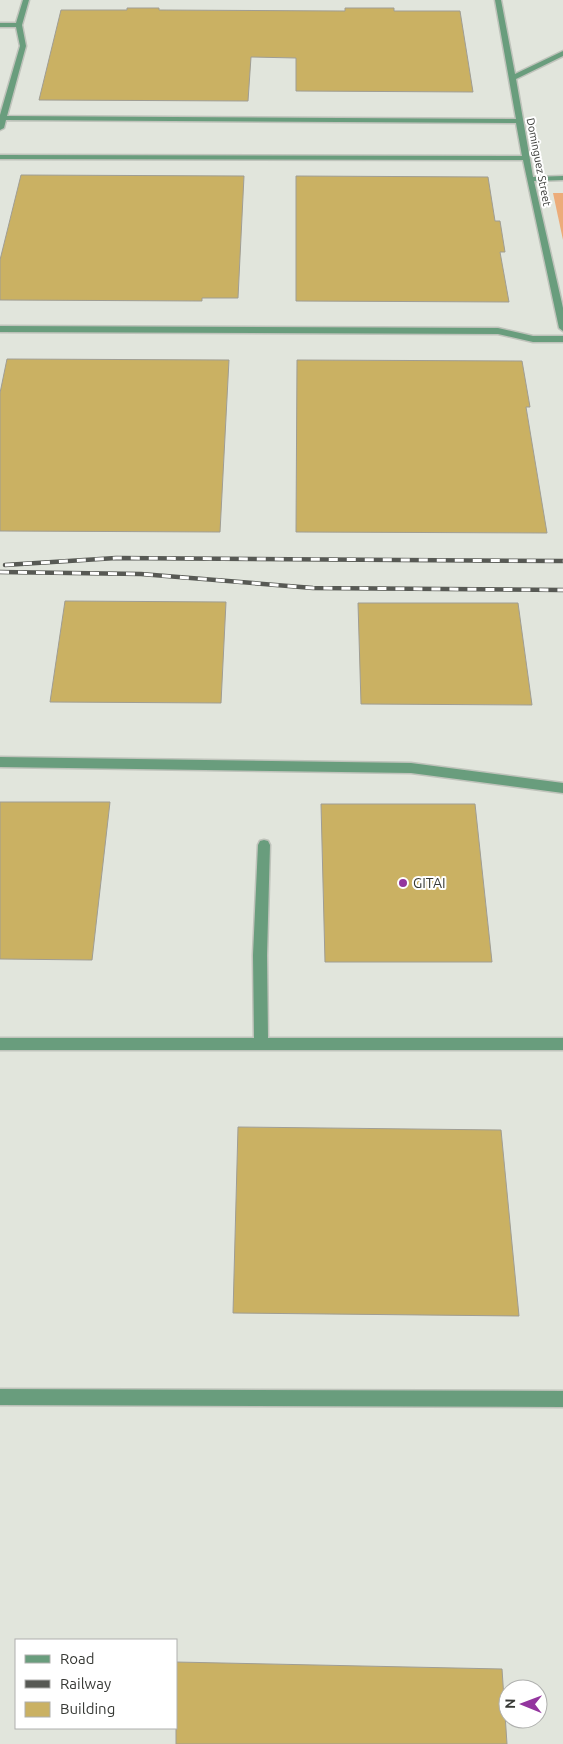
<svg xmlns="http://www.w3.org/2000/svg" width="563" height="1744" viewBox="0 0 563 1744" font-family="Ubuntu,sans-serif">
  <rect width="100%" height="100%" fill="#e1e5dc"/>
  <path fill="#ecac79" d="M553 193H563V240Z"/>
  <path fill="#cab163" stroke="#9f9d94" d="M127 8H159V10L345 11V8H394V11H460L473 92 296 91V58L251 57 248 101 39 100 61 10H127Z
    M21 175 244 176 238 298H202V301L0 300V260Z
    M296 176 488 177 495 221H500L505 252H500L509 302 296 301Z
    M7 359 229 360 220 532 0 531V393Z
    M297 360 522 361 530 407H526L547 533 296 532Z
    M65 601 226 602 221 703 50 702Z
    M358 603H518L532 705 361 704Z
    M0 802H110L92 960 0 959Z
    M321 804H475L492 962H325Z
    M238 1127 501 1130 519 1316 233 1313Z
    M176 1662 502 1669 507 1744H176Z"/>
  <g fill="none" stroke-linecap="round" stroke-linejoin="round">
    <defs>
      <path id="minor" d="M23 0H29L22 25 26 46 7 116 516 119 495 0H501L515 74 563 51V56L516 79 533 177 563 176V180L534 181 563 308V331L559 328 523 160 0 159V155L522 156 516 123 6 120 4 128 0 130V115L20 46 16 27H0V23H16Z
        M0 326 498 328 533 336H563V342H533L498 334 0 332Z
        M0 757 411 763 563 783V793L411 773 0 767Z
        M264 840 268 841 270 845 267 955 268 1038H563V1050H0V1038H254L253 955 258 845 260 841Z
        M0 1389 563 1391V1407L0 1405Z"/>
    </defs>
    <use href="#minor" stroke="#bfc3bb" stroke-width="3"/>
    <use href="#minor" fill="#699d7d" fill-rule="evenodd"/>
    <defs>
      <path id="rail" d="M5 565 116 558 563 561
        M0 572 141 574 313 588 563 590"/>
    </defs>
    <use href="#rail" stroke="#575954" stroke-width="4.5"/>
    <use href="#rail" stroke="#fff" stroke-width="3" stroke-dasharray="9" stroke-linecap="butt"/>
  </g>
  <circle fill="#93359e" stroke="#fff" stroke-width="2" cx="403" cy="883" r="5"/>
  <g text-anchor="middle" stroke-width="4" stroke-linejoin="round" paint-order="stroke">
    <g font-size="11" fill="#373935" stroke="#fff">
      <text transform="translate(539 162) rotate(79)" y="4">Dominguez Street</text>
    </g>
    <g font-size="14" fill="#373935" stroke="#fff" text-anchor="start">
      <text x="413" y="888">GITAI</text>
    </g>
  </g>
  <rect x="15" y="1639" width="162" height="90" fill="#ffffff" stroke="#afb0ae"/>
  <rect x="25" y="1655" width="25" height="8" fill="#699d7d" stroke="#afb0ae"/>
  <text x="60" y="1664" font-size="15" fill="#373935">Road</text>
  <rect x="25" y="1680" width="25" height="8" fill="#575954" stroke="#afb0ae"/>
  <text x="60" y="1689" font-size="15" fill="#373935">Railway</text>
  <rect x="25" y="1702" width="25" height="15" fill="#cab163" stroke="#afb0ae"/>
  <text x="60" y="1714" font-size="15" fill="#373935">Building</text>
  <g transform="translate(523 1704) rotate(271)"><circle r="24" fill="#ffffff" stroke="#afb0ae"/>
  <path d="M0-4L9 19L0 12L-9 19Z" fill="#93359e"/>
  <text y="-8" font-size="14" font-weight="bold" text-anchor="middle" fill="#373935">N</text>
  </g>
</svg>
